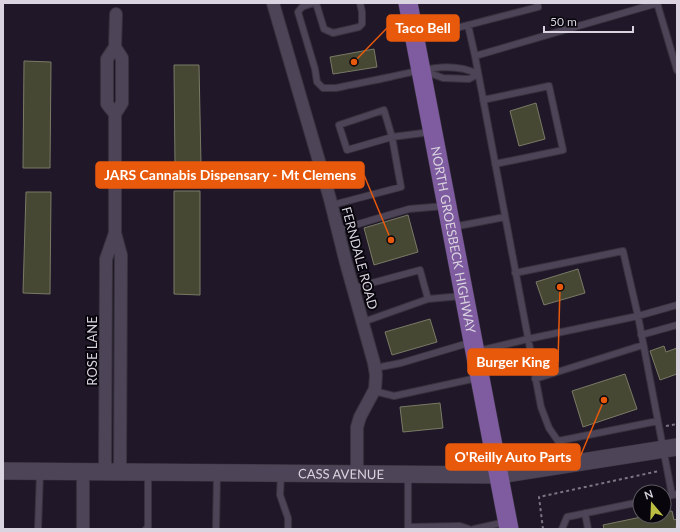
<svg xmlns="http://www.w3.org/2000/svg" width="680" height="532" viewBox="0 0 680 532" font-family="Lato,sans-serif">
  <rect width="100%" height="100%" fill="#201828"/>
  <path fill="#3d2454" d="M3 3H4L3 113Z"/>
  <path fill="#474834" stroke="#797a65" d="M374 49 377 67 333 74 330 57Z
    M24 61 51 62 50 168H23Z
    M174 65H199L201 165H175Z
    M536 103 545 139 519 146 510 111Z
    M174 191H200V295L174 294Z
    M26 192H51L50 294 23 293Z
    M408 215 418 252 374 265 364 228Z
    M578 269 585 293 544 305 536 282Z
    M430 319 437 342 392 355 385 332Z
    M664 346 666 352 677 348V374L660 380 650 351Z
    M625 374 637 409 583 427 572 391Z
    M440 403 443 428 403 432 400 407Z
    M672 511 674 520 677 519 676 529H604L603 525 646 516H664V512Z"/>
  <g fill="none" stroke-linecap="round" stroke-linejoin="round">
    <defs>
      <path id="lane" d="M313 3 302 7 298 12 315 69 317 82 323 88H336C354 84 372 81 390 77 419 71 450 60 478 74
        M316 3 324 29 333 33 359 27 362 24V12L360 3
        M657 3 677 70
        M468 25 475 56
        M418 38 538 7 537 3
        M424 71 443 78 469 79 478 74
        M483 100 549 86 563 150 495 164
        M332 205 401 187 392 137 384 110 339 125 347 150 392 137 431 132
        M453 227 505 217
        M338 230 409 209 445 206
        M353 288 420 270 428 299
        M363 322 428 299 462 296
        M641 335 677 325
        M478 351 528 339 638 316 623 251 515 273
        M375 368 401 363 472 342
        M535 379 643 345
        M374 391 394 396 477 378
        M658 421 558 441 549 428 541 407 475 56 658 3
        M281 474 280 495 288 518V529
        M408 475V527L460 526 469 529
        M672 495 638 316 677 305
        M664 497 677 494
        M585 513 588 529
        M38 529 40 473
        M146 529 148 527V473
        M216 529 217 474
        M474 529 506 522
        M562 529 567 517 640 502"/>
      <path id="street" d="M273 3 330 199 346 263 374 363 376 375 375 389 360 417 357 427V474
        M115 47 122 58V103L115 114V233L121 255 120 472
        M115 114 107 104V59L115 47 116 14
        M105 471 106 259 115 233
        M83 529V471"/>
      <g id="secondary">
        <path id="s1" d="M3 471 499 475 677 447"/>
      </g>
      <g id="primary">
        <path id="s2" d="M408 3 509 529"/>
      </g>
    </defs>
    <use href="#lane" stroke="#38323e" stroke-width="8"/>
    <use href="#street" stroke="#38323e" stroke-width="14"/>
    <use href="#secondary" stroke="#38323e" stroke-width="18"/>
    <use href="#primary" stroke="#38323e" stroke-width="20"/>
    <path stroke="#7c7683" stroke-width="2" stroke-dasharray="3 3" stroke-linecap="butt" d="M666 426 677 424
      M526 451 539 452 554 449
      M543 529 539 497 659 471"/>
    <use href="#lane" stroke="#4d4557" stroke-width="6"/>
    <use href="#street" stroke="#4d4557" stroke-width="12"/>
    <use href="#secondary" stroke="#4d4557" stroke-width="17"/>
    <use href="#primary" stroke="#7f5ba0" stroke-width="19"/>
  </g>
  <g text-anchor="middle" stroke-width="4" stroke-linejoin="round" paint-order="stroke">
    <g font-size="13" fill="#d9d4df" stroke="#08060c">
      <text dy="5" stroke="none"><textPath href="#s2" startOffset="241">NORTH GROESBECK HIGHWAY</textPath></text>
      <text transform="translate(360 258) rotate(75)" y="5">FERNDALE ROAD</text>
      <text transform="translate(92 351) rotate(-90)" y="5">ROSE LANE</text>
      <text dy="5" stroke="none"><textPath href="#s1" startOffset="338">CASS AVENUE</textPath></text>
    </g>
  </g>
  <path fill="none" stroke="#e8590c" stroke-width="1.5" d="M354 62L387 28M391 240L364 175M560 287L558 362M604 400L580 457"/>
  <g fill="#e8590c" stroke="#08060c" stroke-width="1.5">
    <circle cx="354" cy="62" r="4"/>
    <circle cx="391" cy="240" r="4"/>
    <circle cx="560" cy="287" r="4"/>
    <circle cx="604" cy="400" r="4"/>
  </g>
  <g fill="#e8590c" stroke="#e8590c" stroke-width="1.5">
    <rect x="387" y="15" width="72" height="26" rx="4"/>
    <rect x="96" y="162" width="268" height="26" rx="4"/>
    <rect x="468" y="349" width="90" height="26" rx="4"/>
    <rect x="446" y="444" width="134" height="26" rx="4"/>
  </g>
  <g font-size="14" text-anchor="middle" font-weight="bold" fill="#fff">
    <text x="423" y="33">Taco Bell</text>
    <text x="230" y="180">JARS Cannabis Dispensary - Mt Clemens</text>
    <text x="513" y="367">Burger King</text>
    <text x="513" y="462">O'Reilly Auto Parts</text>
  </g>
  <rect width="680" height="532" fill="none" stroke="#d9d4df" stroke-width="8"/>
  <g transform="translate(652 504) rotate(341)"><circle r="19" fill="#08060c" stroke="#5c5860"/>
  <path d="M0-3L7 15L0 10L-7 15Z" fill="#bdbf43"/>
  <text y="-6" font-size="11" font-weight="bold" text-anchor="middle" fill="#d9d4df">N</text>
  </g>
  <path d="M544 26v6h89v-6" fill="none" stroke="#d9d4df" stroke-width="2"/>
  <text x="550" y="26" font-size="12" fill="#d9d4df" stroke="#08060c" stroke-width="3" paint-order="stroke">50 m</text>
</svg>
